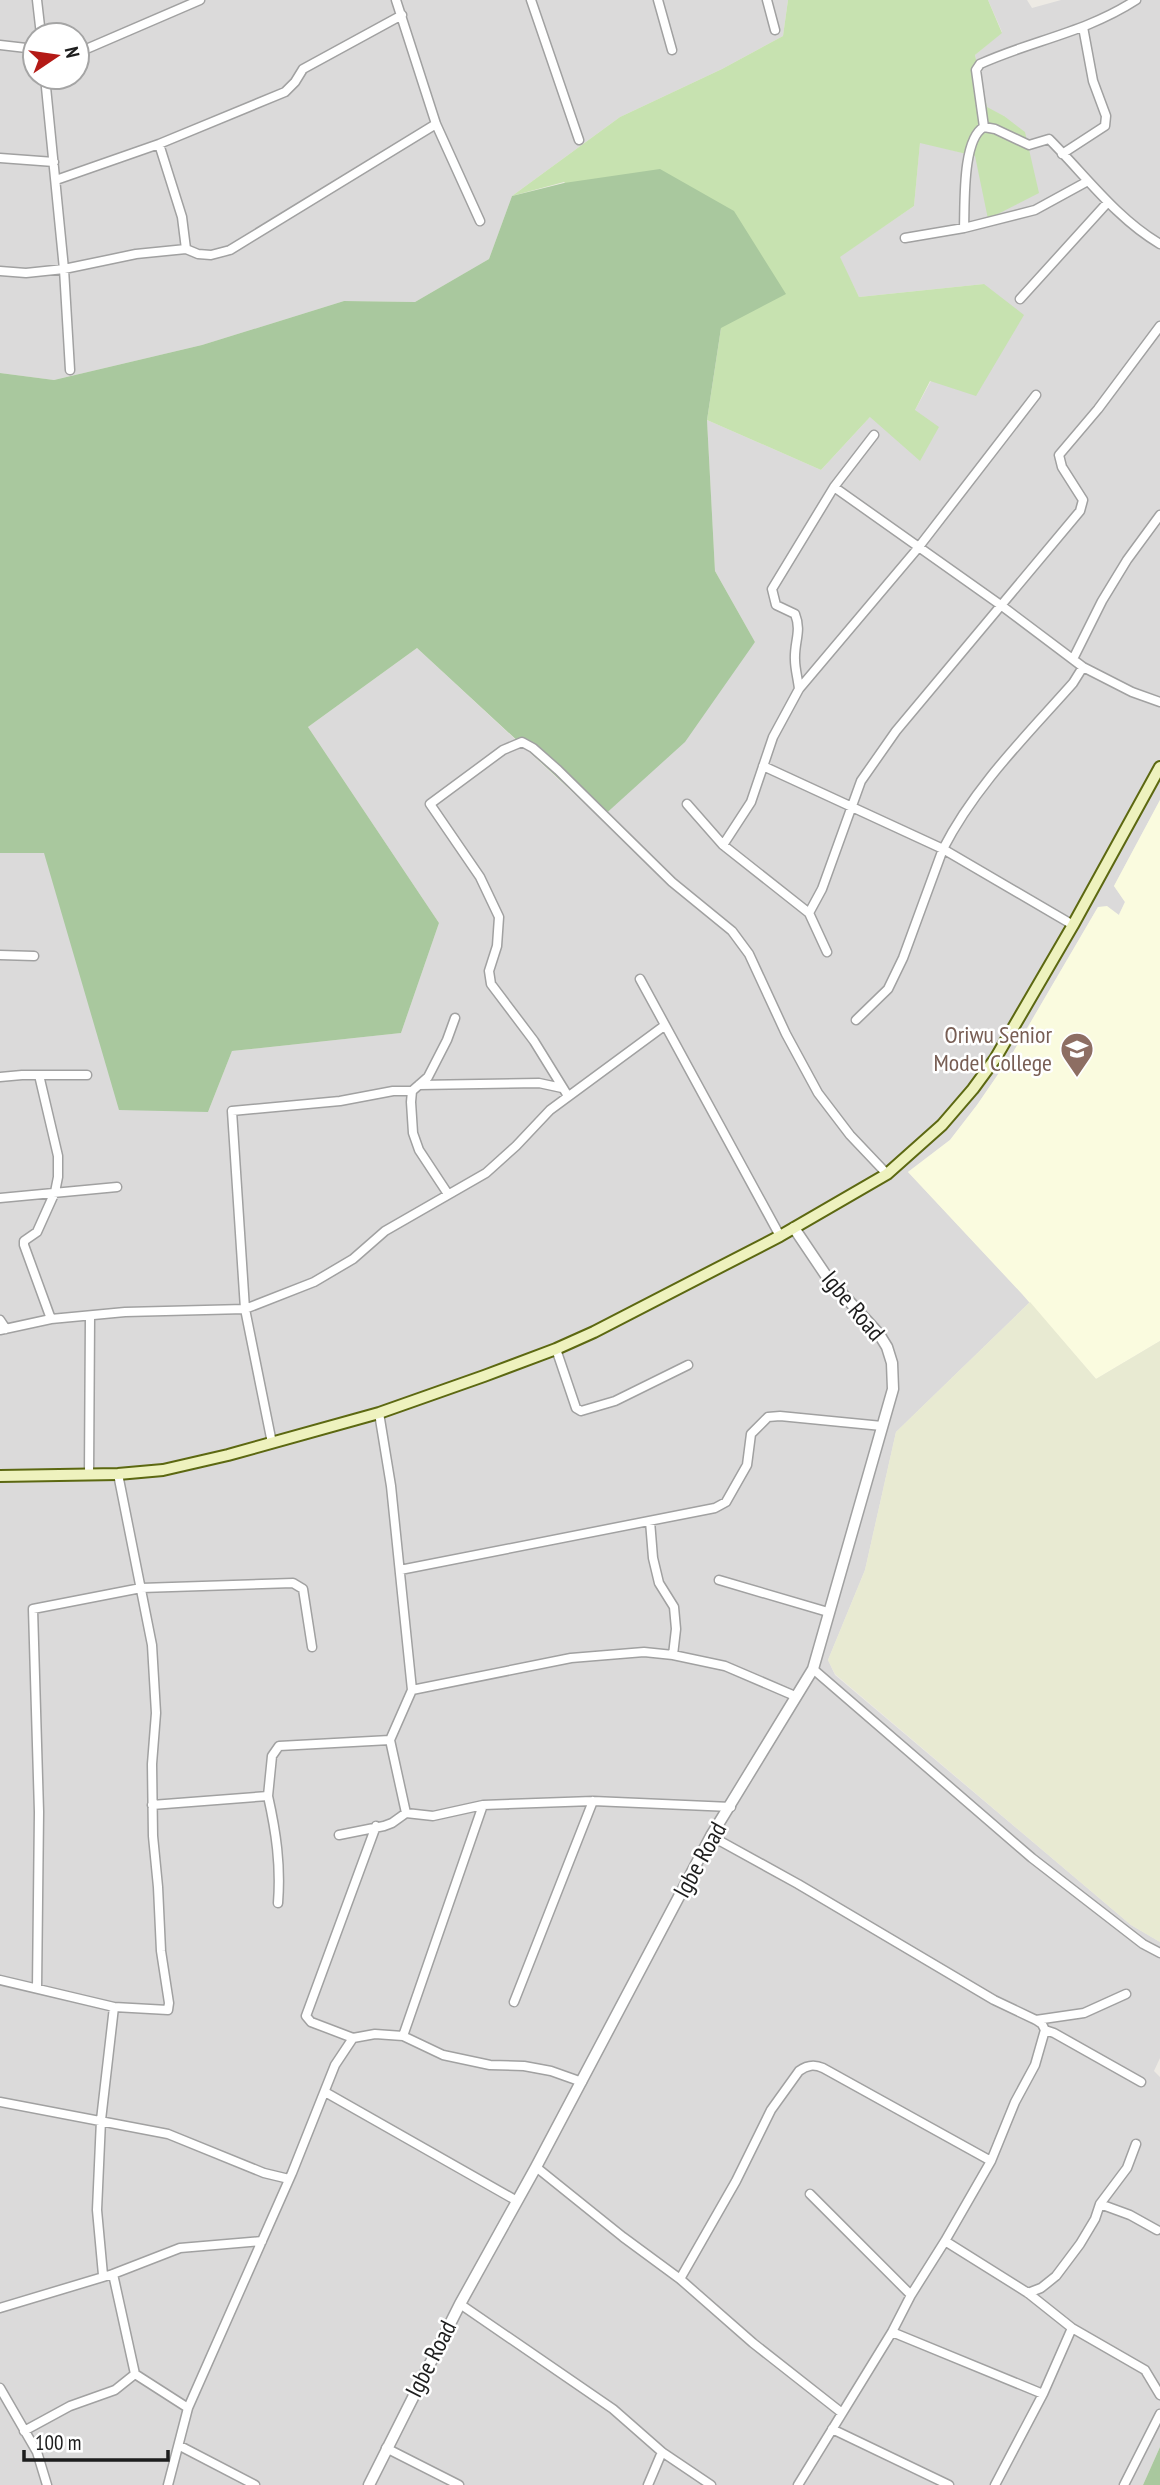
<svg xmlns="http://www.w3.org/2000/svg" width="1160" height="2485" viewBox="0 0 1160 2485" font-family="'PT Sans Narrow',sans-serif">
  <rect width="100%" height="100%" fill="#edeae4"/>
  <path fill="#dbdada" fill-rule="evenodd" d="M0 0H788L783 36 722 69 620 117 512 196 489 259 415 302 344 301 202 345 54 380 0 373ZM35 35H77V77H35Z
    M988 0H1027L1032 8 1061 0H1160V800L1114 886 1125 902 1118 916 1098 907 1012 1054 977 1105 950 1140 908 1172 1030 1302 896 1432 865 1570 828 1660 835 1675 1131 1925 1160 1942V2058L1154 2071 1160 2077V2447L1143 2485H0V853L44 852 208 1112 232 1051 401 1033 439 923 308 727 417 648 600 818 755 642 715 571 707 420 821 470 870 417 915 410 984 284 859 297 839 257 914 206 920 142 975 156 1004 116 987 108 975 55 1002 32Z"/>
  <path fill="#fafbdf" d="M1160 800V1341L1096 1379 1022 1294 908 1172 950 1140 977 1105 1012 1054 1098 907 1107 906 1119 915 1125 902 1114 886Z"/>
  <path fill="#e8ead2" d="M1030 1302 1096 1379 1160 1341V1942L1131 1925 835 1674 828 1660 865 1570 896 1432Z"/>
  <path fill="#c7e2b0" d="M788 0H988L1002 33 975 55 987 107 1004 116 1025 132 1039 193 988 219 975 156 920 143 914 206 840 257 859 297 984 284 1024 315 976 396 930 381 915 410 939 427 920 461 870 417 821 470 707 420 721 328 564 182 512 196 620 117 722 69 783 36Z"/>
  <path fill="#a9c89e" d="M660 169 734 211 786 294 721 328 707 420 715 571 755 642 685 742 601 818 417 648 308 727 439 923 401 1033 232 1051 208 1112 119 1110 44 853H0V373L54 380 202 345 344 301 415 302 489 259 512 196 564 183Z
    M1160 2447V2485H1143Z"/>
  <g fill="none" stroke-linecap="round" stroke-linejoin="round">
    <defs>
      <path id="minor" d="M37 0 41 35
        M396 0 436 124 480 221
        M531 0 579 140
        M658 0 672 50
        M767 0 775 30
        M0 45 35 49
        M77 53 200 0
        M45 77 64 269 70 370
        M984 127 976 70 980 64C1033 40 1085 33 1136 0
        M159 144 182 217 186 249
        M1062 154 1105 126 1106 116 1093 81 1083 27
        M0 158 54 162
        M56 180 159 144 285 92 295 82 303 69 402 15
        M964 228C965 204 962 139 984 127L995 129 1029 145 1049 139C1085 175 1116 218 1160 244
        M905 238 964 228 1035 210 1088 181
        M0 271 26 273 64 269 136 254 186 249 198 254 211 255 230 250 436 124
        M1020 299 1108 202
        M834 487 1002 606 1083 667 1132 692 1160 702
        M1073 659 1102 601 1127 560 1160 515
        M799 689C798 679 795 669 795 660 794 642 802 631 795 614L776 605 772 589 834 487 874 435
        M763 766 943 849 1073 925
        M687 804 723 845
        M809 913 822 889 861 781 896 731 1080 511 1083 500 1062 467 1059 455 1098 409 1160 326
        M827 952 809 913 723 845 751 802 773 737 799 689 918 548 1036 395
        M0 955 34 956
        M640 979 780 1236
        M856 1020 888 989 903 958 943 849C975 786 1027 735 1073 683L1083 667
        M39 1075 58 1156V1177L55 1192 37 1232 24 1241V1245L51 1319
        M0 1077 22 1075H87
        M419 1085 539 1083 562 1088
        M568 1096 534 1041 491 984 489 971 497 946 499 917 480 877 430 804 503 750 522 742 533 748 558 770 672 882 732 931 749 954 786 1034 818 1093 850 1135 887 1174
        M448 1194 419 1150 413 1133 411 1102 412 1091 428 1077 447 1040 455 1018
        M0 1198 117 1187
        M0 1320 6 1329
        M0 1330 51 1319 125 1312 245 1309 314 1282 353 1259 385 1231 486 1173 516 1146 550 1110 664 1026
        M556 1349 576 1408 581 1411 615 1401 688 1365
        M379 1413 391 1486 412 1690 390 1740 406 1813
        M272 1443 245 1309 232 1111 340 1101 393 1091H412
        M89 1475 90 1316
        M650 1521 653 1558 659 1583 674 1607 676 1629 673 1655
        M400 1570 715 1508 726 1502 747 1465 751 1434 768 1417 780 1416 882 1426
        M719 1580 828 1612
        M813 1669 1032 1858 1143 1944 1160 1953
        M412 1690 571 1658 644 1652 673 1655 725 1666 795 1696
        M268 1796C276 1832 281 1865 278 1903
        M152 1805 268 1796 272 1756 279 1746 390 1740
        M339 1835 384 1826 392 1823 406 1813 433 1816 483 1805 593 1801 731 1807
        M711 1836 798 1884 994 2000 1036 2020 1042 2024 1045 2030 1054 2033 1141 2082
        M0 1980 114 2007 168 2010 169 2003 161 1951 158 1887 153 1836 152 1764 156 1713 152 1645 118 1474
        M37 1988 39 1812 33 1609 141 1588 293 1583 303 1589 312 1647
        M514 2002 593 1801
        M1036 2020 1084 2013 1126 1994
        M403 2036 483 1805
        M353 2038 311 2022 306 2016 376 1826
        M325 2092 517 2201
        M0 2102 168 2134 264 2173 289 2179
        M536 2167 623 2237 680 2279 753 2343 842 2413
        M810 2194 911 2295
        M1100 2204 1130 2215 1157 2230
        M945 2241 1028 2293 1072 2328 1145 2370 1160 2395
        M113 2274 135 2374 188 2408
        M103 2275 97 2210 101 2120 114 2007
        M680 2279 736 2181 771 2110 799 2071C807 2065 814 2064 823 2068L991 2161
        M1028 2293 1041 2288 1056 2276 1080 2244 1095 2219 1100 2204 1127 2168 1136 2144
        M460 2304 613 2409 662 2452 711 2485
        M0 2308 113 2274 180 2248 262 2241
        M892 2332 1043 2394
        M0 2388 37 2452 47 2485
        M832 2429 949 2485
        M24 2431 70 2406 115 2390 135 2374
        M180 2446 255 2485
        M386 2448 459 2485
        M168 2485 188 2408 292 2173 335 2065 353 2038 375 2034 403 2036 443 2055 490 2065 524 2066 551 2071 582 2082
        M648 2485 662 2452
        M798 2485 892 2332 911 2295 945 2241 991 2161 1015 2102 1035 2065 1045 2030
        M995 2485 1043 2394 1072 2328
        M1124 2485 1160 2414"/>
      <path id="tertiary" d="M369 2485 460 2304 536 2167 711 1836 813 1669 893 1389 892 1363 887 1347 879 1334 827 1277 794 1228"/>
      <path id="secondary" d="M0 1476 118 1474 163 1470 228 1455 379 1413 484 1376 556 1349 594 1332 780 1236 887 1174 942 1125 973 1089 995 1059 1073 925 1160 767"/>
    </defs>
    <use href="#minor" stroke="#a1a1a1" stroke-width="11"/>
    <use href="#tertiary" stroke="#a1a1a1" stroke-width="13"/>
    <use href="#secondary" stroke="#5c6811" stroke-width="14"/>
    <use href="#minor" stroke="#fff" stroke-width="8"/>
    <use href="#tertiary" stroke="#fff" stroke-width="10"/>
    <use href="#secondary" stroke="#eef2be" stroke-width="10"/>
  </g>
  <defs>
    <symbol id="school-pin" viewBox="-11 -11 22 30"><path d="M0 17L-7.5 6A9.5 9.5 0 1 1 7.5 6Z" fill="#8d6e63" stroke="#fff"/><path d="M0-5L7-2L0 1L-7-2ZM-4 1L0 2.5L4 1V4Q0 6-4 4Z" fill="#fff"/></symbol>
  </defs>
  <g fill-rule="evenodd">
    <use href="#school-pin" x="1058" y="1030" width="38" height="52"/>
  </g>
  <g text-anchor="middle" stroke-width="5" stroke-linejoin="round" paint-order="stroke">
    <g font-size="24" fill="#785e54" stroke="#fff" text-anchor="end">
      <text x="1052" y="1043">Oriwu Senior<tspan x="1052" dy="28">Model College</tspan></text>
    </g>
    <g font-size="24" fill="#1d1d1d" stroke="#fff">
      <text transform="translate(853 1306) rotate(50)" y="8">Igbe Road</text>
      <text transform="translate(700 1860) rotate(-61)" y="8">Igbe Road</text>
      <text transform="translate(431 2359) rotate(-63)" y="8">Igbe Road</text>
    </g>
  </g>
  <g transform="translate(56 56) rotate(77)"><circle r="33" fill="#ffffff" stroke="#a5a5a5" stroke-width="2"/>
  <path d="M0-5L12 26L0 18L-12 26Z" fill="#b41a16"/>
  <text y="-10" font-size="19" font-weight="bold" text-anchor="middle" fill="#1d1d1d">N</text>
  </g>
  <path d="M24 2450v10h144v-10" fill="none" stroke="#1d1d1d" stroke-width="3.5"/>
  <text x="35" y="2450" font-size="21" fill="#1d1d1d" stroke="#ffffff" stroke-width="5" paint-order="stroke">100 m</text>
</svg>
